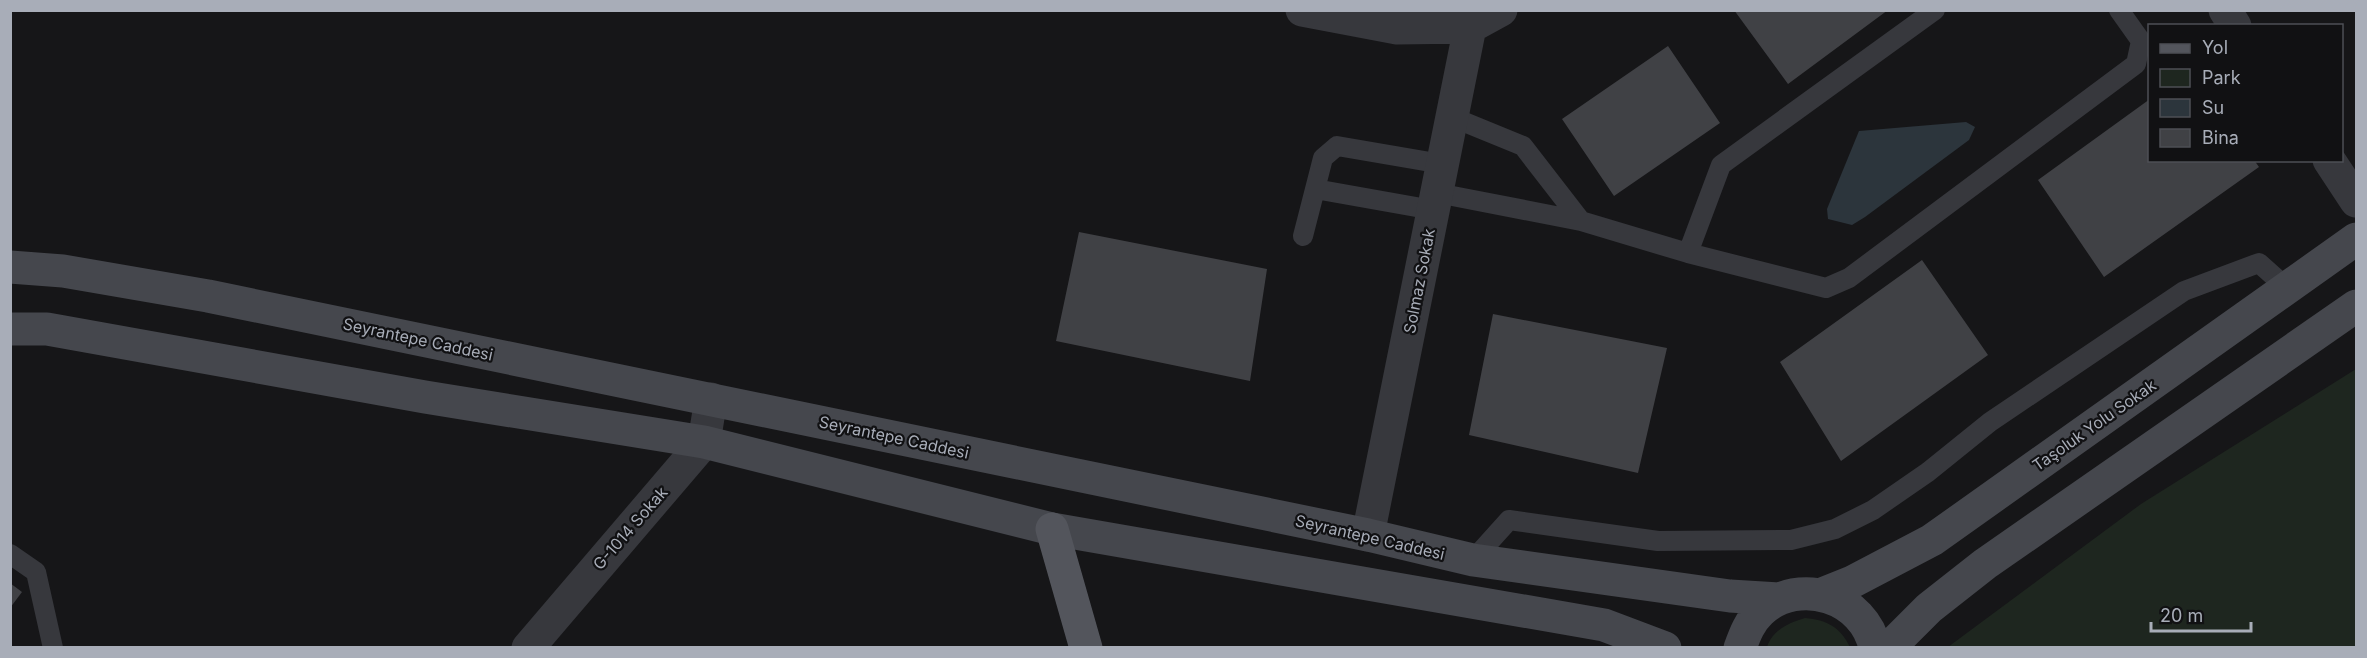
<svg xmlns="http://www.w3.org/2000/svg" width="2367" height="658" viewBox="0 0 2367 658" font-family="Inter,sans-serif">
  <rect width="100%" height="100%" fill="#161618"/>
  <path fill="#1e261f" d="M2356 369V647H1948L2141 504Z
    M1805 618C1827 620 1840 627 1850 647H1767C1773 630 1788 623 1805 618Z"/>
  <path fill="#2c353c" d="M1966 122 1975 127 1969 140 1865 217 1852 225 1828 219 1827 209 1859 131Z"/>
  <path fill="#404145" d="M1734 10H1888L1788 84Z
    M1668 46 1720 123 1614 196 1562 119Z
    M2150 99V160H2254L2259 167 2104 277 2038 180Z
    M1079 232 1267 269 1250 381 1056 341Z
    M1922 260 1988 355 1841 461 1780 362Z
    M1493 314 1667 348 1638 473 1469 435Z
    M10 583 22 592 10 608Z"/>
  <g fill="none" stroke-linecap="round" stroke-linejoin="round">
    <path stroke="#37383d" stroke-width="20" d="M1452 117 1523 146 1581 221
      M1315 189 1433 210
      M1437 193 1581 221 1688 253 1826 288 1849 278 2136 64 2141 41 2119 10
      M1303 236 1323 158 1337 146 1442 164
      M1688 253 1721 165 1935 10
      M10 554 36 572 53 648
      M1473 560 1509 520 1658 541 1791 540 1835 529 1873 510 1928 472 1990 422 2184 291 2259 263 2287 288"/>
    <path stroke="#37383d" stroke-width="33" d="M1302 10 1397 28 1470 27 1501 10
      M2225 10 2235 26
      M2329 160 2356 201
      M1368 535 1470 27
      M528 648 704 442 711 399"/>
    <path stroke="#45474d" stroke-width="33" d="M10 267 63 271 208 296 1368 535 1473 560 1730 596 1779 599
      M10 329H47L425 397 704 442 1052 529 1604 625 1665 648
      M1822 594 1852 582 1932 540 2356 239
      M1740 648C1745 634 1750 621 1761 611 1799 576 1865 597 1875 648
      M1889 648 1929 608 1985 564 2356 306"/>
    <path stroke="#53555c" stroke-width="33" d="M1052 529 1086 648"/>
  </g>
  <g text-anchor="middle" stroke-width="4.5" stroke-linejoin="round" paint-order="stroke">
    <g font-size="16" fill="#a8adb8" stroke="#111113">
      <text transform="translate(1419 281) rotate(-79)" y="6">Solmaz Sokak</text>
      <text transform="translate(418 339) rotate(12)" y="6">Seyrantepe Caddesi</text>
      <text transform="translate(2094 425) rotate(-35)" y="6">Taşoluk Yolu Sokak</text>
      <text transform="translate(894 437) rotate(12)" y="6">Seyrantepe Caddesi</text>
      <text transform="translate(630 528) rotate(-49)" y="6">G-1014 Sokak</text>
      <text transform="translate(1370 537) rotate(13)" y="6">Seyrantepe Caddesi</text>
    </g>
  </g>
  <rect width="2367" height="658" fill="none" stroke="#a8adb8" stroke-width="24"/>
  <rect x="2148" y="24" width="195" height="138" fill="#111113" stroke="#4d4f55" stroke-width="1.5"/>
  <rect x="2160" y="44" width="30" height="9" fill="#53555c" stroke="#4d4f55" stroke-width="1.5"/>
  <text x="2202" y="54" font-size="18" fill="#a8adb8">Yol</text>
  <rect x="2160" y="69" width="30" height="18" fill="#1e261f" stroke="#4d4f55" stroke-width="1.5"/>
  <text x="2202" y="84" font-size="18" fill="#a8adb8">Park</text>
  <rect x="2160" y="99" width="30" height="18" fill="#2c353c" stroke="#4d4f55" stroke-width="1.5"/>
  <text x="2202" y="114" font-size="18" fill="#a8adb8">Su</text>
  <rect x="2160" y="129" width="30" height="18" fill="#404145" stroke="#4d4f55" stroke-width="1.5"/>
  <text x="2202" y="144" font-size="18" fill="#a8adb8">Bina</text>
  <path d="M2151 622v9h100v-9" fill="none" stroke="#a8adb8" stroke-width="3"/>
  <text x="2160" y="622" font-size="18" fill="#a8adb8" stroke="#111113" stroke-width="4.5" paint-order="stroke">20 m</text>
</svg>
